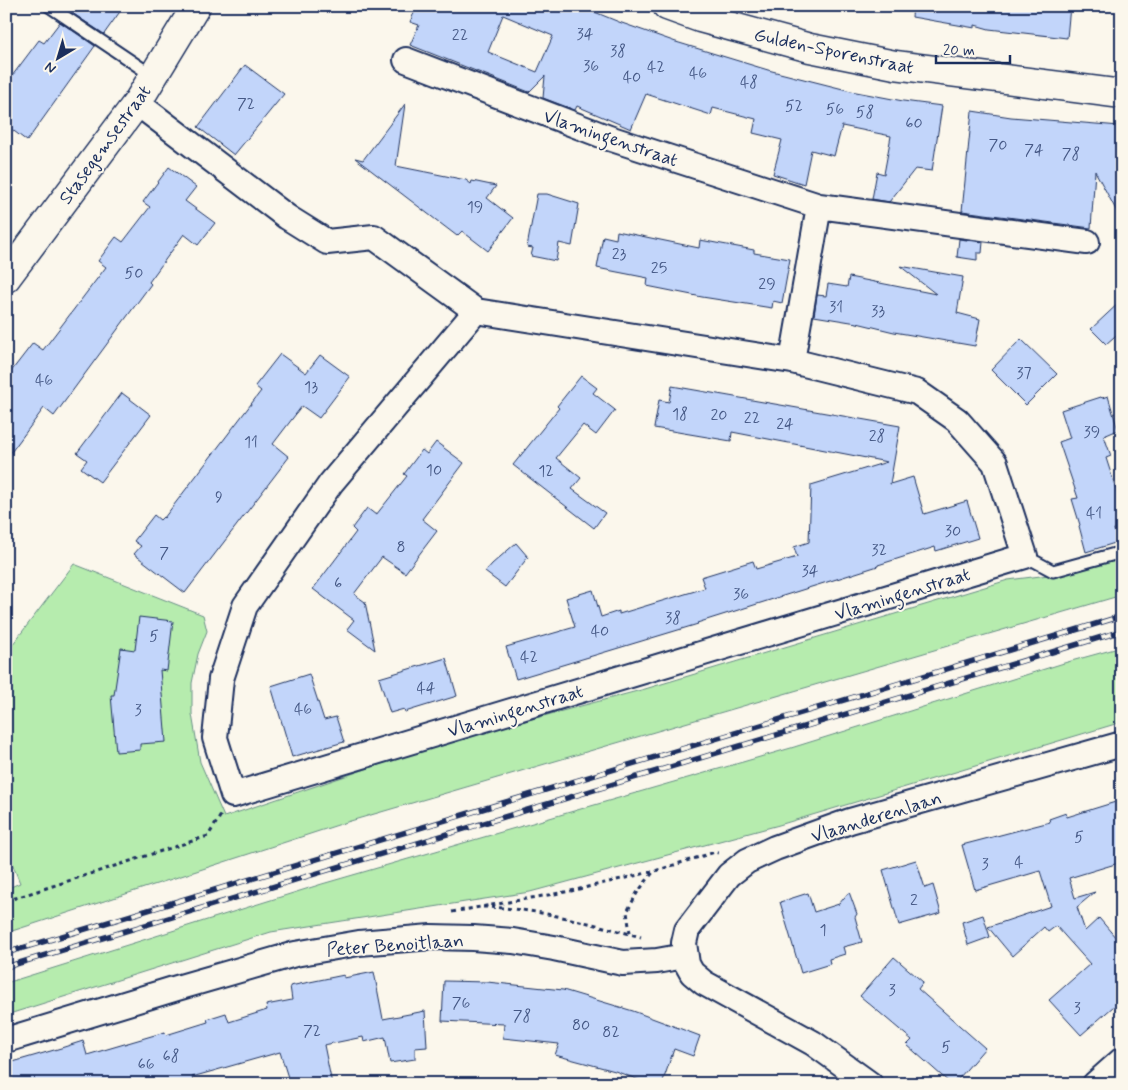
<svg xmlns="http://www.w3.org/2000/svg" width="1128" height="1090" viewBox="0 0 1128 1090" font-family="Mynerve,sans-serif">
  <rect width="100%" height="100%" fill="#fbf7ec"/>
  <filter id="ink" filterUnits="userSpaceOnUse"><feTurbulence type="fractalNoise" baseFrequency=".02" numOctaves="2"/><feDisplacementMap in="SourceGraphic" scale="10" xChannelSelector="R" yChannelSelector="G"/><feConvolveMatrix kernelMatrix="1 2 1 2 8 2 1 2 1" color-interpolation-filters="sRGB"/></filter>
  <g filter="url(#ink)">
    <path fill="#b6ecae" stroke="#688e86" d="M1122 556V595L347 822 6 933V889L20 883 6 848V693L8 691 6 690V653L74 564 203 615 207 631 198 654 192 683V714L200 762 224 817 449 741 645 689 1008 580 1057 574Z
      M1122 647V722L779 825 530 892 271 932 6 1015V983L322 884 791 748 1064 663Z"/>
    <path fill="#c2d5fa" stroke="#1b2f5e" fill-rule="evenodd" d="M73 6H124L104 34 69 11Z
      M417 6H580L619 22 676 42 768 70 851 91 903 101 942 106 932 171 915 169 889 202 872 199 877 172 884 174 891 136 842 126 834 156 811 150 804 184 773 174 782 140 753 133 756 119 713 108 711 115 646 94 631 129 577 106 575 110 543 98 545 76 529 92 410 45 419 25 410 22ZM503 15 553 36 537 72 488 52Z
      M913 6H1070L1067 38 989 29 975 25V28L912 17Z
      M60 22 95 46 27 141 6 125V84L39 40 44 43Z
      M245 65 284 94 234 155 198 127Z
      M405 104 396 166 466 180 471 184 472 181 496 186 487 198 513 218 488 251 462 231 457 236 355 158 363 160Z
      M972 111 1011 117 1120 126 1117 164 1122 165V221L1095 171 1091 228 962 211Z
      M169 167 196 187 185 201 215 223 198 245 184 234 149 282 151 284 54 416 44 408 6 459V378L33 343 43 350 106 267 98 261 116 237 123 242 150 207 143 202Z
      M537 194H547L579 204 572 246 559 243 556 261 531 256 533 248 527 247Z
      M617 231 699 248 700 240 754 250V253L790 259 782 303 773 301 772 308 702 297 647 286 648 278 597 268 603 236 616 239Z
      M959 239 983 242 982 253H977V260L957 257Z
      M900 266 963 277 957 313 980 319 975 346 894 332 857 323 814 316 817 295 826 296 828 284 847 287 849 277 936 294Z
      M1122 300V330L1106 344 1091 329Z
      M1021 339 1057 374 1026 405 991 370Z
      M280 354 306 373 320 355 350 377 319 418 302 406 273 444 289 457 185 593 134 554 141 546 134 541 154 515 160 520 163 517 164 518 261 391 255 386Z
      M581 376 597 388 593 393 615 410 596 435 583 425 556 458 581 478 572 489 605 513 594 528 513 465 559 408 557 406Z
      M672 386 900 426 890 484 913 477 924 514 967 501 978 538 936 551 935 547 878 565V566L697 623 698 624 516 679 506 647 575 627 566 598 593 590 601 617 619 611V614L705 588 701 577 753 561 756 569 797 557 794 547 809 542 811 485 887 462 732 432 731 441 654 428 659 400 669 402Z
      M122 393 151 415 100 482 81 468 87 460 77 453Z
      M1108 396 1118 430 1104 436 1111 456 1106 458 1122 508V526L1114 529 1118 542 1086 552 1079 526 1080 525 1072 499 1078 498 1059 442 1070 438 1061 410 1101 397 1102 398Z
      M436 442 464 463 422 519 437 531 405 573 382 557 354 594 365 602 375 650 347 629 354 620 313 589 356 532 352 528 367 508 376 515 407 476 404 474 422 450 427 454Z
      M516 543 528 557 505 587 485 572 492 564Z
      M139 617 173 621 167 671 160 670 166 742 140 744V750L116 752 111 695H114L121 648 135 650Z
      M446 658 457 696 405 712 404 709 390 713 379 678Z
      M309 674 324 720 336 717 344 742 292 757 271 686Z
      M1122 800V862L1069 878 1075 898 1095 892 1077 907 1085 931 1099 918 1122 945V999L1081 1035 1049 1000 1090 964 1056 926 1048 932 1044 927 1012 956 988 927 1051 906 1040 871 975 890 962 845 1050 822 1049 819 1066 813 1067 817Z
      M916 860 925 888 933 885 941 913 899 925 883 870Z
      M849 892 857 914 855 917 862 942 843 947 845 954 829 959 830 964 801 973 780 902 808 893 814 912 839 904Z
      M983 915 990 937 968 945 962 922Z
      M894 957 923 982 918 989 985 1048 954 1084H951L907 1045 912 1040 860 996Z
      M374 972 383 1019 425 1011 427 1047 415 1048V1059L390 1063 385 1037 364 1042 363 1037 324 1045 332 1084H290L280 1052 192 1077 194 1084H6V1064L61 1048 83 1041 87 1055 165 1032 166 1035 208 1022 207 1019 226 1013 229 1022 267 1010 266 1005 292 1000 290 986 344 975V978Z
      M444 981 487 982 563 990 633 1011 700 1036 693 1056 674 1049 662 1084H650L615 1071 555 1055 559 1044 503 1038 504 1024 442 1021Z"/>
    <g fill="none" stroke-linecap="round" stroke-linejoin="round">
      <defs>
        <path id="service" d="M49 6 153 76
          M1025 556 1053 571 1122 552"/>
        <path id="minor" d="M406 60 609 138 819 206 1087 242
          M137 103 287 217 327 242 374 237 476 311 331 483 245 606 221 679 215 738 233 795 1025 556 995 463 957 420 917 392 792 361 476 311
          M792 361 819 206
          M6 1040 177 988 295 954 359 943 431 937 473 938 513 941 554 948 623 963 657 961 685 956
          M870 1084 813 1043 704 983 692 973 687 964 684 943 687 930 729 875 747 861 775 848 850 821 1122 744
          M1095 1084 1122 1060"/>
        <path id="tertiary" d="M667 6 700 18 810 48 895 65 1122 94
          M6 278 137 103 196 6"/>
      </defs>
      <use href="#service" stroke="#1b2f5e" stroke-width="15"/>
      <use href="#minor" stroke="#1b2f5e" stroke-width="28"/>
      <use href="#tertiary" stroke="#1b2f5e" stroke-width="31"/>
      <path stroke="#1b2f5e" stroke-width="3" stroke-dasharray="4 4" stroke-linecap="butt" d="M6 901 208 836 221 815
        M483 907C536 908 590 923 641 937
        M452 912 571 891 655 871 715 852 718 853
        M630 933 627 912 637 893 654 871"/>
      <use href="#service" stroke="#fbf7ec" stroke-width="11"/>
      <use href="#minor" stroke="#fbf7ec" stroke-width="24"/>
      <use href="#tertiary" stroke="#fbf7ec" stroke-width="28"/>
      <defs>
        <path id="rail" d="M6 953 1122 616
          M6 967 1122 631"/>
      </defs>
      <use href="#rail" stroke="#1b2f5e" stroke-width="5.5"/>
      <use href="#rail" stroke="#fbf7ec" stroke-width="4" stroke-dasharray="11" stroke-linecap="butt"/>
    </g>
  </g>
  <g text-anchor="middle" stroke-width="4" stroke-linejoin="round" paint-order="stroke">
    <g font-size="16" fill="#455885">
      <text x="585" y="39">34</text>
      <text x="460" y="40">22</text>
      <text x="618" y="56">38</text>
      <text x="591" y="71">36</text>
      <text x="656" y="72">42</text>
      <text x="698" y="78">46</text>
      <text x="632" y="82">40</text>
      <text x="749" y="87">48</text>
      <text x="246" y="109">72</text>
      <text x="794" y="111">52</text>
      <text x="835" y="114">56</text>
      <text x="865" y="117">58</text>
      <text x="914" y="128">60</text>
      <text x="998" y="150">70</text>
      <text x="1034" y="155">74</text>
      <text x="1071" y="159">78</text>
      <text x="475" y="212">19</text>
      <text x="619" y="259">23</text>
      <text x="659" y="273">25</text>
      <text x="134" y="278">50</text>
      <text x="767" y="289">29</text>
      <text x="836" y="312">31</text>
      <text x="878" y="316">33</text>
      <text x="1024" y="378">37</text>
      <text x="44" y="385">46</text>
      <text x="311" y="392">13</text>
      <text x="680" y="419">18</text>
      <text x="719" y="420">20</text>
      <text x="752" y="423">22</text>
      <text x="785" y="429">24</text>
      <text x="1092" y="437">39</text>
      <text x="877" y="441">28</text>
      <text x="251" y="447">11</text>
      <text x="434" y="475">10</text>
      <text x="546" y="476">12</text>
      <text x="219" y="502">9</text>
      <text x="1094" y="518">41</text>
      <text x="953" y="536">30</text>
      <text x="401" y="552">8</text>
      <text x="879" y="555">32</text>
      <text x="164" y="558">7</text>
      <text x="810" y="576">34</text>
      <text x="338" y="588">6</text>
      <text x="741" y="599">36</text>
      <text x="673" y="623">38</text>
      <text x="600" y="636">40</text>
      <text x="154" y="641">5</text>
      <text x="529" y="662">42</text>
      <text x="426" y="693">44</text>
      <text x="303" y="714">46</text>
      <text x="138" y="715">3</text>
      <text x="1079" y="842">5</text>
      <text x="1019" y="867">4</text>
      <text x="985" y="869">3</text>
      <text x="914" y="905">2</text>
      <text x="823" y="935">1</text>
      <text x="892" y="995">3</text>
      <text x="461" y="1008">76</text>
      <text x="1077" y="1013">3</text>
      <text x="522" y="1021">78</text>
      <text x="581" y="1030">80</text>
      <text x="312" y="1036">72</text>
      <text x="611" y="1037">82</text>
      <text x="946" y="1052">5</text>
      <text x="171" y="1061">68</text>
      <text x="146" y="1069">66</text>
    </g>
    <g font-size="19" fill="#1b2f5e" stroke="#fbf7ec">
      <text transform="translate(834 50) rotate(12)" y="7">Gulden-Sporenstraat</text>
      <text transform="translate(611 137) rotate(19)" y="7">Vlamingenstraat</text>
      <text transform="translate(104 144) rotate(-54)" y="7">Stasegemsestraat</text>
      <text transform="translate(902 593) rotate(-17)" y="7">Vlamingenstraat</text>
      <text transform="translate(515 710) rotate(-17)" y="7">Vlamingenstraat</text>
      <text transform="translate(876 816) rotate(-17)" y="7">Vlaanderenlaan</text>
      <text transform="translate(395 944) rotate(-4)" y="7">Peter Benoitlaan</text>
    </g>
  </g>
  <rect width="1128" height="1090" fill="none" stroke="#fbf7ec" stroke-width="25"/>
  <rect x="12" y="12" width="1103" height="1065" fill="none" stroke="#1b2f5e" stroke-width="2" filter="url(#ink)"/>
  <g transform="translate(58 58) rotate(218)" stroke="#fbf7ec" stroke-width="4" paint-order="stroke">
  <path d="M0-4L9 19L0 12L-9 19Z" fill="#1b2f5e"/>
  <text y="-8" font-size="14" font-weight="bold" text-anchor="middle" fill="#1b2f5e">N</text>
  </g>
  <path d="M936 55v8h74v-8" fill="none" stroke="#1b2f5e" stroke-width="2.5"/>
  <text x="943" y="55" font-size="15" fill="#1b2f5e" stroke="#fbf7ec" stroke-width="4" paint-order="stroke">20 m</text>
</svg>
